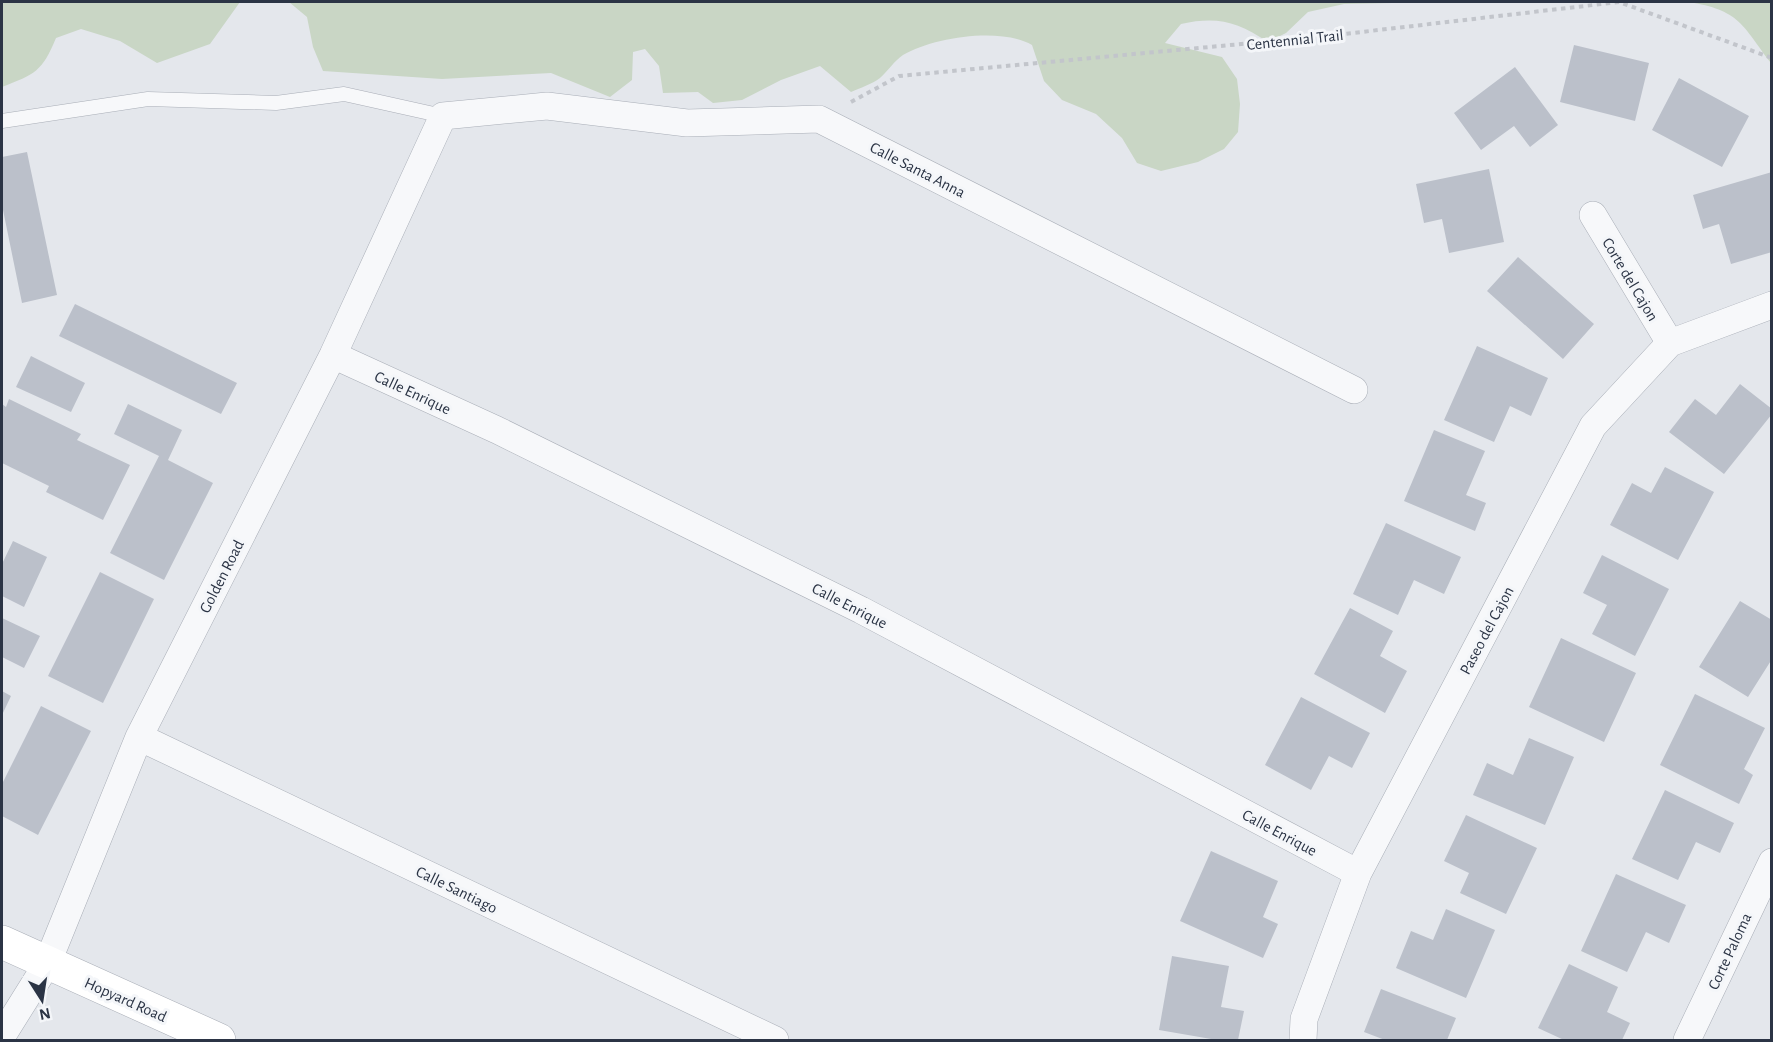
<svg xmlns="http://www.w3.org/2000/svg" width="1773" height="1042" viewBox="0 0 1773 1042" font-family="'Alegreya Sans',sans-serif">
  <rect width="100%" height="100%" fill="#e4e7ec"/>
  <path fill="#c9d6c5" d="M2 2H240L210 44 157 63 120 41 81 29 56 38C42 72 35 74 2 87Z
    M289 2H1440L1344 4 1308 12 1286 33 1268 42C1237 22 1218 16 1181 24L1165 43 1222 57 1237 79 1240 104 1238 132 1224 149 1198 162 1161 171 1137 163 1122 138 1096 114 1062 100 1044 81 1032 45C1001 27 934 37 903 55 894 61 888 71 880 78 872 84 860 88 851 92L820 66 781 80 742 100 713 103 698 92 663 93 659 66 645 49 633 52 632 80 610 97 551 73 442 79 323 71 313 47 307 17Z
    M1688 2H1771V63C1742 25 1740 10 1688 2Z"/>
  <path fill="#bbc0ca" d="M1574 45 1649 63 1635 121 1560 102Z
    M1515 67 1558 125 1530 147 1514 126 1481 150 1454 113Z
    M1679 78 1749 116 1722 167 1652 130Z
    M27 152 57 295 22 303 2 205V157Z
    M1489 169 1504 242 1449 253 1442 219 1424 223 1416 184Z
    M1772 172V252L1731 264 1719 224 1703 229 1693 195Z
    M1518 257 1594 324 1563 359 1487 291Z
    M75 304 237 383 221 414 59 336Z
    M1477 346 1548 378 1531 416 1510 406 1494 442 1444 420Z
    M31 356 85 383 71 412 16 387Z
    M1740 384 1772 409V414L1724 474 1669 432 1695 399 1716 415Z
    M9 399 81 434 77 440 130 465 103 520 46 492 49 486 2 463V404L6 407Z
    M128 404 182 430 168 460 213 483 164 580 110 553 159 456 114 434Z
    M1434 430 1485 451 1466 495 1486 503 1475 531 1404 501Z
    M1665 467 1714 492 1678 560 1610 525 1632 483 1651 493Z
    M1386 523 1461 557 1444 594 1414 580 1398 615 1353 594Z
    M13 541 47 557 24 607 2 596V564Z
    M1602 555 1669 589 1635 656 1592 634 1607 605 1583 593Z
    M100 572 154 599 103 703 48 676Z
    M1740 601 1772 620V659L1748 697 1699 667Z
    M1350 608 1393 631 1380 656 1407 671 1385 713 1314 674Z
    M2 618 40 636 24 668 2 657Z
    M1561 638 1636 673 1604 742 1529 707Z
    M2 691 11 696 2 715Z
    M1695 694 1765 728 1744 769 1753 775 1739 804 1660 765Z
    M1301 697 1370 733 1352 768 1329 756 1311 790 1265 765Z
    M41 706 91 731 38 835 2 816V784Z
    M1529 738 1574 757 1545 825 1473 795 1487 763 1513 775Z
    M1665 790 1734 823 1720 853 1696 842 1678 880 1632 859Z
    M1466 815 1537 848 1506 914 1460 893 1469 873 1444 861Z
    M1211 851 1278 881 1263 917 1278 924 1263 958 1180 921Z
    M1616 874 1686 905 1669 943 1646 932 1627 972 1581 951Z
    M1446 909 1495 930 1466 998 1396 968 1411 931 1433 940Z
    M1172 956 1229 966 1221 1007 1244 1011 1238 1040H1217L1159 1030Z
    M1569 964 1618 987 1607 1012 1630 1023 1622 1040H1564L1538 1028Z
    M1381 989 1456 1018 1447 1040H1385L1364 1032Z"/>
  <g fill="none" stroke-linecap="round" stroke-linejoin="round">
    <defs>
      <path id="service" d="M2 121 148 99 276 103 344 94 443 116"/>
      <path id="minor" d="M1593 215 1670 343
        M333 355 497 430 861 610 1358 873
        M139 737 775 1040
        M2 1036 47 964 139 737 333 355 443 116 547 106 687 123 819 119 1354 390
        M1303 1040 1304 1019 1358 873 1593 426 1670 343 1772 305
        M1687 1040 1772 862"/>
      <path id="secondary" d="M2 942 219 1040"/>
    </defs>
    <use href="#service" stroke="#a9aeb7" stroke-width="15"/>
    <use href="#minor" stroke="#a9aeb7" stroke-width="28"/>
    <use href="#secondary" stroke="#a9aeb7" stroke-width="34"/>
    <path stroke="#c2c5cb" stroke-width="4" stroke-dasharray="4.5 4.5" stroke-linecap="butt" d="M851 102 899 76 1327 36 1619 2 1772 58"/>
    <use href="#service" stroke="#f7f8fa" stroke-width="14"/>
    <use href="#minor" stroke="#f7f8fa" stroke-width="27"/>
    <use href="#secondary" stroke="#fff" stroke-width="33"/>
  </g>
  <g text-anchor="middle" stroke-width="6" stroke-linejoin="round" paint-order="stroke">
    <g font-size="16" fill="#2b3445" stroke="#f4f6f9">
      <text transform="translate(1295 39) rotate(-6)" y="6">Centennial Trail</text>
      <text transform="translate(918 169) rotate(27)" y="6">Calle Santa Anna</text>
      <text transform="translate(1631 279) rotate(59)" y="6">Corte del Cajon</text>
      <text transform="translate(413 392) rotate(25)" y="6">Calle Enrique</text>
      <text transform="translate(221 576) rotate(-63)" y="6">Golden Road</text>
      <text transform="translate(850 605) rotate(27)" y="6">Calle Enrique</text>
      <text transform="translate(1486 630) rotate(-62)" y="6">Paseo del Cajon</text>
      <text transform="translate(1280 832) rotate(28)" y="6">Calle Enrique</text>
      <text transform="translate(457 889) rotate(26)" y="6">Calle Santiago</text>
      <text transform="translate(1729 951) rotate(-65)" y="6">Corte Paloma</text>
      <text transform="translate(126 999) rotate(24)" y="6">Hopyard Road</text>
    </g>
  </g>
  <rect width="1773" height="1042" fill="none" stroke="#2b3445" stroke-width="6"/>
  <g transform="translate(42 1000) rotate(168)" stroke="#f4f6f9" stroke-width="4.5" paint-order="stroke">
  <path d="M0-4.5L10 22L0 15L-10 22Z" fill="#2b3445"/>
  <text y="-9" font-size="16" font-weight="bold" text-anchor="middle" fill="#2b3445">N</text>
  </g>
</svg>
